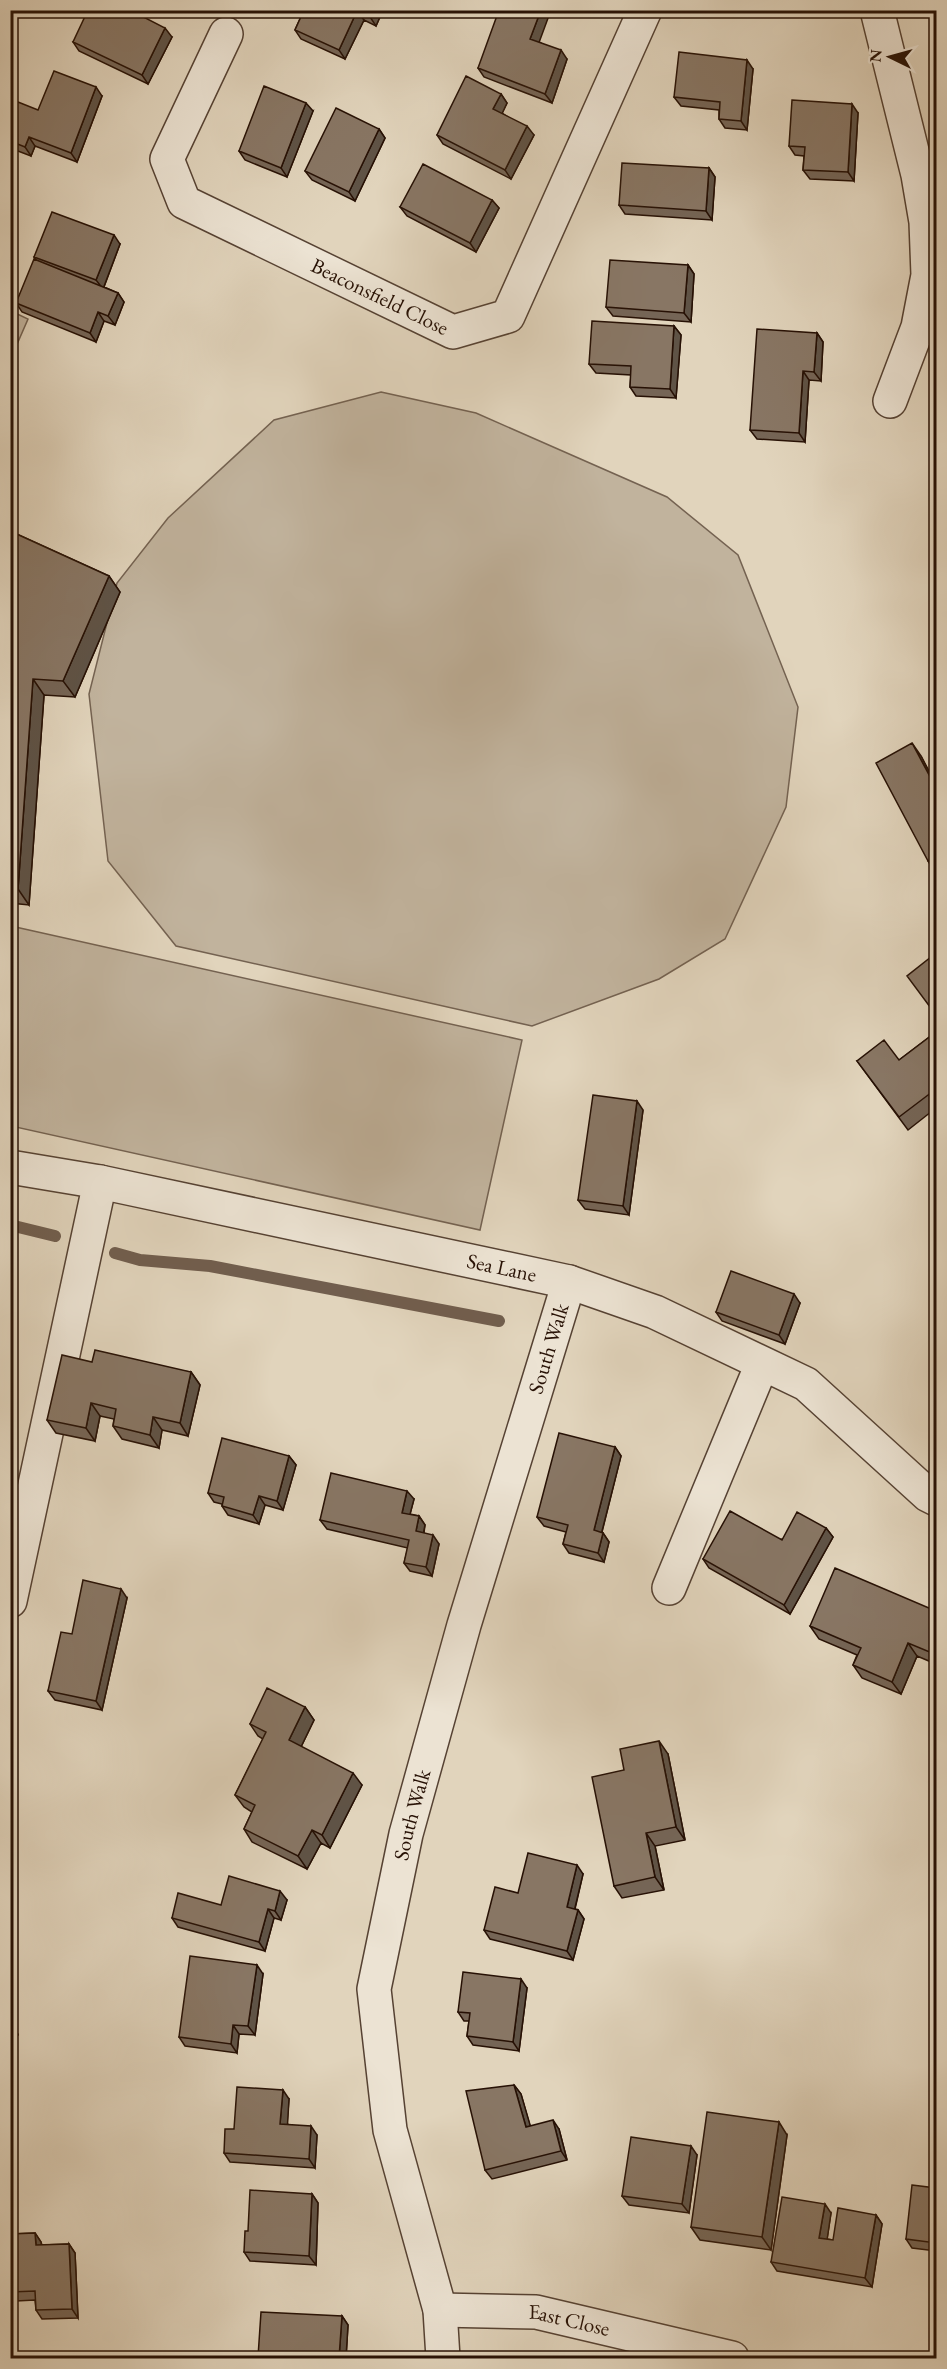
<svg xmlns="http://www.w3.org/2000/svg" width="947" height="2369" viewBox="0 0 947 2369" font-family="'EB Garamond',serif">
  <rect width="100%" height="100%" fill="#e1d4bc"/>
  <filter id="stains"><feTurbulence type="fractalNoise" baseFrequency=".00333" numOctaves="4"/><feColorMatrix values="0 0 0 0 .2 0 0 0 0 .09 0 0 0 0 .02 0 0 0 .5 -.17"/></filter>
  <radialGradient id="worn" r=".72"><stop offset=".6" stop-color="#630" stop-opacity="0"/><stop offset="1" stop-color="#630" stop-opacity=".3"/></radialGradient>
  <path fill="#c1b39d" stroke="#746251" stroke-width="1.5" d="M11 311 28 319 11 358Z
    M381 392 476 413 667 497 738 555 798 707 786 807 725 939 659 979 532 1026 176 946 108 861 89 694 117 583 168 518 274 420Z
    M11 926 522 1040 480 1230 11 1126Z"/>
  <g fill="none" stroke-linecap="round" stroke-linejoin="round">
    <path stroke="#715e4e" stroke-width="12" d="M10 1225 55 1236
      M115 1253 140 1260 210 1266 499 1321"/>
    <defs>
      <g id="minor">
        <path d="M877 10 918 175 926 222 928 275 918 327 890 401"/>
        <path id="s1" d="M226 34 167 159 184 202 453 332 508 316 645 10"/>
        <path id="s2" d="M10 1167 100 1182 569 1282 655 1312 806 1384 928 1495 936 1499"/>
        <path d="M669 1588 762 1364"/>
        <path d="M10 1601 100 1182"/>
        <path id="s3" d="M440 2310 536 2312 732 2358"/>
        <path id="s4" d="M443 2358 440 2310 390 2130 374 1989 406 1834 464 1625 569 1282"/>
      </g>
    </defs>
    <use href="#minor" stroke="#564233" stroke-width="36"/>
    <use href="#minor" stroke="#ece3d3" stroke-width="33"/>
  </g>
  <path fill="#756556" stroke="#271105" stroke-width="1.5" d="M304 10H383L376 26 364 20 345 59 301 39 295 30Z
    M172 37 148 84 79 51 73 42Z
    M539 42 567 59 552 103 484 77 478 68Z
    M753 69 747 130 725 128 719 119V110L681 106 674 97Z
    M501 94 507 103 502 113 534 135 511 179 443 144 437 135Z
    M102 96 77 162 35 146 31 156 10 148V119L38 110Z
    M313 111 287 177 245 160 239 151Z
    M858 113 854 181 810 179 803 170 804 156 795 155 789 146Z
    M379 129 385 138 355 201 312 180 305 171Z
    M709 168 715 177 712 220 625 214 619 205Z
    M492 200 499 208 476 252 407 216 400 207Z
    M120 244 104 287 118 293 124 302 115 325 104 321 96 342 22 312 16 303 36 260 34 257Z
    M688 265 694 274 691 322 613 316 606 307Z
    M674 326 681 335 676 398 636 396 630 387 631 375 596 373 589 364Z
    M817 333 823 342 821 381 809 380 805 442 757 439 750 430Z
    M10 531 109 576 120 592 75 697 44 695 29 905 10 903Z
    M921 756 936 785V874L928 861Z
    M936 1032V1108L908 1130 857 1061 899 1060Z
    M643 1110 629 1215 585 1209 578 1200Z
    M800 1303 785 1344 722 1321 716 1312Z
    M92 1362 191 1372 200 1385 188 1436 162 1430 159 1448 122 1439 113 1426 114 1419 100 1416 95 1441 56 1433 47 1420Z
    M615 1447 621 1456 602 1532 603 1533 609 1542 604 1562 569 1553 563 1544 566 1532 544 1526 537 1517Z
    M289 1456 296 1465 283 1510 265 1505 259 1524 228 1515 222 1506V1504L214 1502 208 1493Z
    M414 1499 410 1514 419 1516 425 1525 424 1533 439 1544 432 1576 410 1571 404 1563 408 1548 327 1529 320 1520Z
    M826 1528 833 1537 790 1614 709 1568 703 1559Z
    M127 1598 102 1710 55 1700 48 1691 72 1634Z
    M936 1611V1664L917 1656 901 1694 862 1678 853 1665 857 1655 819 1639 810 1626Z
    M305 1707 314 1720 301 1747 362 1785 330 1848 321 1843 307 1869 252 1842 244 1829 252 1812 244 1807 235 1795 263 1739 258 1736 250 1724Z
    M668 1754 685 1840 655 1846 664 1890 622 1898 614 1886 624 1770Z
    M583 1874 575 1909 578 1910 584 1919 573 1960 490 1939 484 1930 518 1893Z
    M287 1900 281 1920 274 1918 265 1951 178 1927 172 1918 221 1905Z
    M263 1974 255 2035 239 2034 237 2053 185 2046 179 2037Z
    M527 1988 519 2051 473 2045 467 2036 469 2021H464L458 2012Z
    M10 2013 18 2035 10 2037Z
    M514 2085 521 2094 530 2126 559 2129 567 2160 492 2179 485 2170Z
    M289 2099 287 2124 317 2135 315 2168 230 2162 224 2153 234 2129Z
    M787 2135 771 2250 700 2240 691 2227Z
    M697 2155 689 2213 629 2205 622 2196Z
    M936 2188V2251L912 2248 906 2239Z
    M312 2194 318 2203 316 2265 250 2261 244 2252Z
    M831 2213 827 2239 833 2240 876 2215 882 2224 872 2287 777 2271 771 2262Z
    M35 2233 41 2242 42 2245 69 2244 75 2253 78 2318 42 2319 36 2310 35 2300 16 2301 10 2293V2234Z
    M342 2316 348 2325 346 2358H259L258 2357Z"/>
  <path fill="#5f5346" stroke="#271105" stroke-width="1.5" d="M373 10H383L376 26 370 17Z
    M541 10H551L537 48 530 39Z
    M357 11 364 20 345 59 339 50Z
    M165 28 172 37 148 84 142 75Z
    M561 50 567 59 552 103 545 94Z
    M747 60 753 69 747 130 741 121Z
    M96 87 102 96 77 162 71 153Z
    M501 94 507 103 500 118 493 109Z
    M306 103 313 111 287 177 281 168Z
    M852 104 858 113 854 181 848 172Z
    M527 126 534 135 511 179 505 170Z
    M379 129 385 138 355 201 349 192Z
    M29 137 35 146 31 156 25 147Z
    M709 168 715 177 712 220 706 211Z
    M492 200 499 208 476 252 470 243Z
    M114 235 120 244 103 289 96 280Z
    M688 265 694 274 691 322 684 313Z
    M118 293 124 302 115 325 108 316Z
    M98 312 104 321 96 342 90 333Z
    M674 326 681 335 676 398 670 389Z
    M817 333 823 342 821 381 814 372Z
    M803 371 809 380 805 442 799 433Z
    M109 576 120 592 75 697 63 681Z
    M33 679 44 695 29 905 18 889Z
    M912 743 921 756 936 785V788Z
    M637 1101 643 1110 629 1215 623 1206Z
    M794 1294 800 1303 785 1344 779 1335Z
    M191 1372 200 1385 188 1436 180 1423Z
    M91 1403 100 1416 95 1441 86 1428Z
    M153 1417 162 1430 159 1448 150 1435Z
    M615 1447 621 1456 600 1539 594 1530Z
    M289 1456 296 1465 283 1510 277 1501Z
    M407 1491 414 1499 408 1522 402 1513Z
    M259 1496 265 1505 259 1524 253 1515Z
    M419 1516 425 1525 422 1540 416 1531Z
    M826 1528 833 1537 790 1614 784 1605Z
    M603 1533 609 1542 604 1562 598 1553Z
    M433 1535 439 1544 432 1576 426 1567Z
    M121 1589 127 1598 102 1710 96 1701Z
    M936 1642V1660L932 1653Z
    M908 1643 917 1656 901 1694 892 1682Z
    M305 1707 314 1720 298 1753 289 1740Z
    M659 1741 668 1754 685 1840 676 1827Z
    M353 1773 362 1785 330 1848 322 1835Z
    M312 1830 321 1843 307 1869 298 1856Z
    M646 1833 655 1846 664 1890 655 1877Z
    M577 1865 583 1874 573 1916 567 1907Z
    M280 1891 287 1900 281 1920 275 1911Z
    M268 1909 274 1918 265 1951 259 1942Z
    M578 1910 584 1919 573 1960 567 1951Z
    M257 1965 263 1974 255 2035 248 2026Z
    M521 1979 527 1988 519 2051 513 2042Z
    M10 2013 18 2035 10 2024Z
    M233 2025 239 2034 237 2053 231 2044Z
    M514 2085 521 2094 533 2135 526 2127Z
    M283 2090 289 2099 287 2133 280 2124Z
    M553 2120 559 2129 567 2160 561 2151Z
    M779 2122 787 2135 771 2250 762 2237Z
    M311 2126 317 2135 315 2168 309 2159Z
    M691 2146 697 2155 689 2213 682 2204Z
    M312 2194 318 2203 316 2265 309 2256Z
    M825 2204 831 2213 826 2247 819 2238Z
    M876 2215 882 2224 872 2287 865 2278Z
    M35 2233 41 2242 42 2254 36 2245Z
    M69 2244 75 2253 78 2318 72 2309Z
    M342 2316 348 2325 346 2358H339Z"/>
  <path fill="#887664" stroke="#271105" stroke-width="1.5" d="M88 10H130L165 28 142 75 73 42Z
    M304 10H373L370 17 357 11 339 50 295 30Z
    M499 10H541L530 39 561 50 545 94 478 68Z
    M679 52 747 60 741 121 719 119 720 102 674 97Z
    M54 71 96 87 71 153 29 137 25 147 10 141V119L18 102 38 110Z
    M466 76 501 94 493 109 527 126 505 170 437 135Z
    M264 86 306 103 281 168 239 151Z
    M792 100 852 104 848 172 803 170 805 147 789 146Z
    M336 108 379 129 349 192 305 171Z
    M622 163 709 168 706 211 619 205Z
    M423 164 492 200 470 243 400 207Z
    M52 212 114 235 96 280 34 257Z
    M34 259 118 293 108 316 98 312 90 333 16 303Z
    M610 260 688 265 684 313 606 307Z
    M592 321 674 326 670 389 630 387 631 366 589 364Z
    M757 329 817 333 814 372 803 371 799 433 750 430Z
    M10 531 109 576 63 681 33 679 18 889 10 888Z
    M912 743 935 786 936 785V856L928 861 876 763Z
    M936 953V1015L907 976Z
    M936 1032V1089L899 1117 857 1061 884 1040 899 1060Z
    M593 1095 637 1101 623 1206 578 1200Z
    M731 1271 794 1294 779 1335 716 1312Z
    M95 1350 191 1372 180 1423 153 1417 150 1435 113 1426 116 1409 91 1403 86 1428 47 1420 62 1355 92 1362Z
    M559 1433 615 1447 594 1530 603 1533 598 1553 563 1544 568 1525 537 1517Z
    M222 1438 289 1456 277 1501 259 1496 253 1515 222 1506 224 1497 208 1493Z
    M331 1473 407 1491 402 1513 419 1516 416 1531 433 1535 426 1567 404 1563 409 1540 320 1520Z
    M730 1511 782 1540 797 1512 826 1528 784 1605 703 1559Z
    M835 1568 936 1611V1642L932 1653 908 1643 892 1682 853 1665 861 1648 810 1626Z
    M83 1580 121 1589 96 1701 48 1691 61 1632 72 1634Z
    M267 1688 305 1707 289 1740 353 1773 322 1835 312 1830 298 1856 244 1829 255 1805 235 1795 266 1732 250 1724Z
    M659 1741 676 1827 646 1833 655 1877 614 1886 592 1777 624 1770 620 1749Z
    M528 1853 577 1865 567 1907 578 1910 567 1951 484 1930 495 1887 518 1893Z
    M229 1876 280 1891 275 1911 268 1909 259 1942 172 1918 178 1893 221 1905Z
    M190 1956 257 1965 248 2026 233 2025 231 2044 179 2037Z
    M463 1972 521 1979 513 2042 467 2036 470 2013 458 2012Z
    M514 2085 526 2127 553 2120 561 2151 485 2170 466 2091Z
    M237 2087 283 2090 280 2124 311 2126 309 2159 224 2153 225 2129H234Z
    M707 2112 779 2122 762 2237 691 2227Z
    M631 2137 691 2146 682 2204 622 2196Z
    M912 2185 936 2188V2243L906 2239Z
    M250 2190 312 2194 309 2256 244 2252 245 2231H248Z
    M782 2197 825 2204 819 2238 833 2240 838 2208 876 2215 865 2278 771 2262Z
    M35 2233 36 2245 69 2244 72 2309 36 2310 35 2291 10 2292V2234Z
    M261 2312 342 2316 339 2358H288L258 2357Z"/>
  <g text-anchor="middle" stroke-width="5" stroke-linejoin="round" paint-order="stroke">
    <g font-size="21" fill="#271105" stroke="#ece3d3">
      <text dy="7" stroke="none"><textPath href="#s1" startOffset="402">Beaconsfield Close</textPath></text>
      <text dy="7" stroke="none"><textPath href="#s2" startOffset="502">Sea Lane</textPath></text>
      <text dy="7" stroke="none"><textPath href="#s4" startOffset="1041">South Walk</textPath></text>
      <text dy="7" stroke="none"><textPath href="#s4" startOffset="555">South Walk</textPath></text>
      <text dy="7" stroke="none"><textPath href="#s3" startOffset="130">East Close</textPath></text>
    </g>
  </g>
  <rect width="947" height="2369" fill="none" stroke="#e1d4bc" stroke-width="36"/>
  <rect x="12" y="12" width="923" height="2345" fill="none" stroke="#271105" stroke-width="3"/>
  <rect x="18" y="18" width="911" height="2333" fill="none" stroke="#271105" stroke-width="1.5"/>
  <g transform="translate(890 57) rotate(275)" stroke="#ece3d3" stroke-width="4.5" paint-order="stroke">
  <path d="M0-4.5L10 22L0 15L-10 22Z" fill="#271105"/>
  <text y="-9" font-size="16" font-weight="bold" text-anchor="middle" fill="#271105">N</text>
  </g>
  <rect width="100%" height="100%" filter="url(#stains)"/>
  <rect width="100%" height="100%" fill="url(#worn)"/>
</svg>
